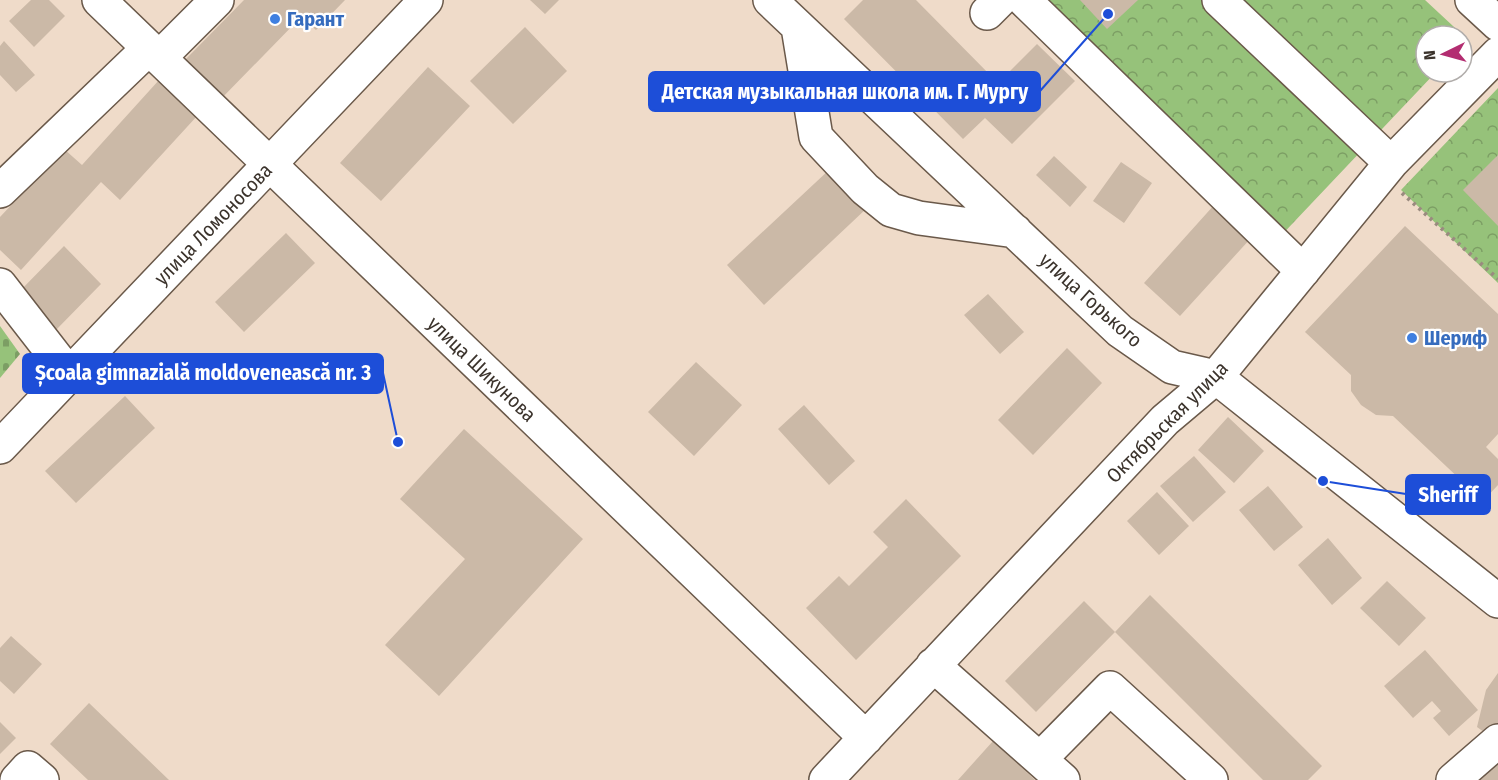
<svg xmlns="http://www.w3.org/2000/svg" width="1498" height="780" viewBox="0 0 1498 780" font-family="'Fira Sans Condensed',sans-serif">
  <defs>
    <pattern id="forest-crowns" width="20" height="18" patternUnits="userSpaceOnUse" patternTransform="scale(1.5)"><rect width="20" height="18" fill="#96c27a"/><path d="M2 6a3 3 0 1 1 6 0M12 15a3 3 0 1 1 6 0" fill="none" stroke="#7c9e64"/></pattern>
    <pattern id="cemetery-stones" width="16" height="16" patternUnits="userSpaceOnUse" patternTransform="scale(1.5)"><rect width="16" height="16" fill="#96c27a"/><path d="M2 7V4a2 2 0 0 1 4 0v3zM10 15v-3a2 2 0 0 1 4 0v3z" fill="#7c9e64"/></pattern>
  </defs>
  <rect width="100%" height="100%" fill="#efdbc9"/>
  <path fill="url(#forest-crowns)" d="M1024 0H1425L1467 39 1462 44V36H1426V72H1436L1275 242Z
    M1498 88V283L1401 190Z"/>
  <path fill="url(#cemetery-stones)" d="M0 326 20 354 0 378Z"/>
  <path fill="#cbb9a7" d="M31 0H49L65 16 34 47 9 21Z
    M244 0H345L316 30 301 17 218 102 181 64Z
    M530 0H559L545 14Z
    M863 0H916L998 83 1037 44 1075 81 1012 144 985 118 963 139 844 19Z
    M1080 0H1138L1107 29Z
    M525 27 567 71 513 124 470 81Z
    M4 41 35 75 16 92 0 75V46Z
    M428 67 470 106 381 201 340 163Z
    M159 80 198 115 120 200 101 182 21 270 0 250V217L64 149 82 165Z
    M1498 155V226L1463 190Z
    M1054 156 1087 187 1070 207 1036 175Z
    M1121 162 1152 183 1124 223 1093 201Z
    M830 169 867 208 764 305 727 265Z
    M1215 204 1251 238 1180 316 1144 283Z
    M1405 226 1498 314V434L1486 447 1498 459V485L1483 501 1393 416 1376 415 1361 405 1351 391V375L1305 332Z
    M286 233 315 263 244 332 215 302Z
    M64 246 101 284 55 331 17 294Z
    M988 294 1024 332 1000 354 964 315Z
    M1067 348 1102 383 1033 455 998 420Z
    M696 362 742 405 694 456 648 412Z
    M125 396 155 428 76 503 45 471Z
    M804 405 855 461 829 485 778 429Z
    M1228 417 1264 451 1234 483 1198 450Z
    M464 429 583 539 439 696 385 645 465 559 400 499Z
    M1194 456 1226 492 1193 522 1160 486Z
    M1268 486 1303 527 1274 551 1239 510Z
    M1157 492 1189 526 1159 555 1127 521Z
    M906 499 961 556 856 660 806 608 839 576 849 586 888 547 873 532Z
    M1328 538 1362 578 1332 605 1298 565Z
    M1387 581 1426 618 1399 646 1360 608Z
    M1150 595 1322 766 1308 780H1263L1115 632 1036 712 1005 681 1084 601 1115 632Z
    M11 636 42 664 14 694 0 681V648Z
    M1425 650 1478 710 1449 736 1433 718 1441 711 1432 701 1413 718 1384 686Z
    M1498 673V732L1492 738 1477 727 1486 690Z
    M89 703 169 780H88L50 744Z
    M0 722 16 738 0 754Z
    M993 741 1035 780H958Z
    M1498 748V780H1466Z"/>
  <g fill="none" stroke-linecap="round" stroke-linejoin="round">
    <defs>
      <path id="minor" d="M99 0 866 738
        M770 0 1120 331 1172 367 1216 377 1498 601
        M1024 0 1303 271
        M1219 0 1391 163
        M1472 0 1498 24
        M987 13 1000 0
        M798 27 816 137 865 189 891 210 919 218 1015 231
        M160 57 217 0
        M0 191 149 48
        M0 285 69 374
        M0 447 426 0
        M933 665 1063 780
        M1040 759 1110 688 1211 780
        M17 780 28 768 42 780
        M826 780 1165 420 1216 377 1391 163 1498 54
        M1453 780 1498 741"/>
    </defs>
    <use href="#minor" stroke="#6a594a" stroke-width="36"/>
    <path stroke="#9a8b7f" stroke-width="4" stroke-dasharray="3 4.5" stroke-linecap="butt" d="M1402 193 1498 279"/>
    <use href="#minor" stroke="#fff" stroke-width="33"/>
  </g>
  <g fill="#3f7fe0" stroke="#fff" stroke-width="2">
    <circle cx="275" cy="19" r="6"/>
    <circle cx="1412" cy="338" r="6"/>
  </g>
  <g text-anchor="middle" stroke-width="4.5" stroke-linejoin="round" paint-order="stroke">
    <g font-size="20" font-weight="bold" fill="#366cbe" stroke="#fff" text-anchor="start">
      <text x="287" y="26">Гарант</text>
      <text x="1424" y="345">Шериф</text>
    </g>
    <g font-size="20" fill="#3b332c" stroke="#fff">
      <text transform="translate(213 224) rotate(-46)" y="7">улица Ломоносова</text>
      <text transform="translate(1091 300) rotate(42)" y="7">улица Горького</text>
      <text transform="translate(482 369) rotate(44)" y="7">улица Шикунова</text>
      <text transform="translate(1167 422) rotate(-45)" y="7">Октябрьская улица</text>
    </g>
  </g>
  <path fill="none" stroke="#1d4ed8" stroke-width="2" d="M1108 14L1040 91M398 442L383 373M1323 481L1406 494"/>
  <g fill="#1d4ed8" stroke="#fff" stroke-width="2">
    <circle cx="1108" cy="14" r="6"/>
    <circle cx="398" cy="442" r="6"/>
    <circle cx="1323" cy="481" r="6"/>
  </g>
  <g fill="#1d4ed8" stroke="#1d4ed8" stroke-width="2">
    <rect x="649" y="72" width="391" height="39" rx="6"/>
    <rect x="23" y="354" width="360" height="39" rx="6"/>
    <rect x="1406" y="475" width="84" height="39" rx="6"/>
  </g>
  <g font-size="21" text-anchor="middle" font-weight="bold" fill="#fff">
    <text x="845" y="99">Детская музыкальная школа им. Г. Мургу</text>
    <text x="203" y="380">Școala gimnazială moldovenească nr. 3</text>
    <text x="1448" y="502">Sheriff</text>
  </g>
  <g transform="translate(1444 54) rotate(265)"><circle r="28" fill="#ffffff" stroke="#b1adab" stroke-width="1.5"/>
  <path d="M0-4.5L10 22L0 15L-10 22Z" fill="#b32d71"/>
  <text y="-9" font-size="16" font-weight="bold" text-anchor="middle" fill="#3b332c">N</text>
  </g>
</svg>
